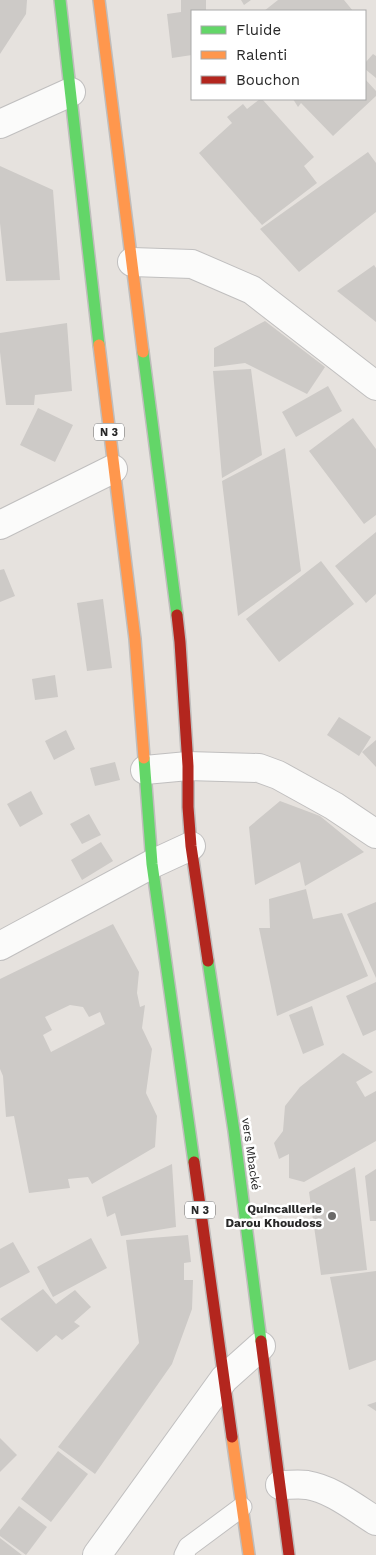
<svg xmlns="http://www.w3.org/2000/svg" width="376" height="1555" viewBox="0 0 376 1555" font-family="'Work Sans',sans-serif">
  <rect width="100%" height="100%" fill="#e6e2de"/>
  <path fill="#cdcac7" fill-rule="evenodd" d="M0 0H27L26 14 0 54Z
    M181 0H206V11H192V55L172 58 167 14 181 12Z
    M241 0H251L244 5Z
    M278 0H344L353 11H264Z
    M373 54 376 56V78L365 69V63Z
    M365 79 376 91V96L333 136 301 103 298 107 293 99H365Z
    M260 99H262L314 157 304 166 317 183 262 225 199 153 232 123 227 117 243 104 247 109Z
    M368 152 376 163V212L299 272 260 229Z
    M0 166 53 190 60 280 6 281 0 223Z
    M374 265 376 268V322L337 291Z
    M265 321 325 367 307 394 245 363 214 367V348Z
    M67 323 72 391 35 395 34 405H6L0 352V333Z
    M251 369 262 455 222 478 213 371Z
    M328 386 342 411 296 437 282 412Z
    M38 408 73 425 55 462 20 445Z
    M353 418 376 449V515L364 524 309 451Z
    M285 448 301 571 238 616 222 481Z
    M376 532V594L366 603 335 566Z
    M321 561 354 604 279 662 246 619Z
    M4 569 15 596 0 602V570Z
    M103 599 112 668 87 671 77 603Z
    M55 675 58 697 35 700 32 679Z
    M339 717 371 737 359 756 327 735Z
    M66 730 75 749 54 760 45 741Z
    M376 740V767L362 752Z
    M115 762 120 780 95 786 90 768Z
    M31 791 43 814 20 827 7 804Z
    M280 801 320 816 364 852 305 886 300 862 255 885 249 827Z
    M89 814 101 835 82 844 70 824Z
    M101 842 113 861 82 880 71 860Z
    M306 889 313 919 342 913 368 976 277 1016 259 928H270L269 899Z
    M376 902V978L347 914Z
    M113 924 139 972 137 993 140 1007 145 1005 142 1028 152 1049 146 1093 157 1116 155 1147 92 1184 88 1177 68 1179 70 1188 29 1193 14 1116 6 1117 3 1076 0 1069V979ZM70 1005 83 1007 89 1017 100 1012 105 1024 51 1052 43 1035 52 1030 45 1017Z
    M376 982V1030L363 1036 346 996Z
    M312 1006 324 1045 303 1054 289 1015Z
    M343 1053 373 1072 356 1082 365 1097 376 1091V1141L304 1182 289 1178V1154L279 1159 274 1143 283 1131 285 1106 300 1087Z
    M172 1164 176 1227 121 1236 115 1213 107 1217 102 1197Z
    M355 1167 367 1270 321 1275 309 1192Z
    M376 1169V1221H370L365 1176Z
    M188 1235 191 1262 184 1263V1280H193L192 1309 172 1364 95 1474 58 1447 139 1343 126 1240Z
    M91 1238 107 1268 53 1297 37 1267Z
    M13 1242 30 1272 0 1288V1249Z
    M376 1271V1360L349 1370 330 1277Z
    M43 1289 56 1304 75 1290 91 1307 74 1322 80 1326 62 1340 56 1335 37 1352 0 1319Z
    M376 1402V1411L367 1405Z
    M0 1438 17 1455 0 1472Z
    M58 1451 88 1474 51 1522 21 1499Z
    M19 1506 47 1527 26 1555 0 1536V1530Z
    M0 1538 22 1555H0Z"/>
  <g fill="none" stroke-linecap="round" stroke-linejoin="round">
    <defs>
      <path id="lane" d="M184 1555 188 1547 242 1507"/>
      <path id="street" d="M0 124 71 92
        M132 262 192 264 252 290 376 386
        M0 525 113 469
        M145 770 188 766 259 768 278 775 334 806 376 834
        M0 946 152 864 191 846
        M280 1485C289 1485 299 1484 307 1485 332 1489 355 1508 376 1521
        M97 1555 224 1379 261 1346"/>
      <path id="fast" d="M60 0 99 345
        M143 352 177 615
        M144 758 152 864 194 1162
        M208 961 234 1131 261 1341"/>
      <path id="slow" d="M99 0 143 352
        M99 345 135 639 144 758
        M232 1437 249 1555"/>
      <path id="jam" d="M177 615 180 642 188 766V807L191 846 208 961
        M194 1162 232 1437
        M261 1341 289 1555"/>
    </defs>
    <use href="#lane" stroke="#c0bfbf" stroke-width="21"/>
    <use href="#street" stroke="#c0bfbf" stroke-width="30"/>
    <use href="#fast" stroke="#bfbdbc" stroke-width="14"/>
    <use href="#slow" stroke="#bfbdbc" stroke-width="14"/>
    <use href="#jam" stroke="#bfbdbc" stroke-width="14"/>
    <use href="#lane" stroke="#fbfbfa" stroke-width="19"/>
    <use href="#street" stroke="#fbfbfa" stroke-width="28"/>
    <use href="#fast" stroke="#63d668" stroke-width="11"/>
    <use href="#slow" stroke="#ff974d" stroke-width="11"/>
    <use href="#jam" stroke="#b3261e" stroke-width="11"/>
  </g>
  <circle fill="#6a6968" stroke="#fff" stroke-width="2" cx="332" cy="1216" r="5"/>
  <g text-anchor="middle" stroke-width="5" stroke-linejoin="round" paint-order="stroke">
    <g fill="#fff" stroke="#686868" stroke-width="1">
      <rect x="94" y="423.5" width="30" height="17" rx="4"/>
      <rect x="185" y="1201.5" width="30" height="17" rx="4"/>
    </g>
    <g font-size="11" font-weight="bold" fill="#282828">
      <text x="109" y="436">N 3</text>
      <text x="200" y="1214">N 3</text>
    </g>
    <g font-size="12" fill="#282828" stroke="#fff">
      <text transform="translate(251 1154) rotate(82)" y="4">vers Mbacké</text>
    </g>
    <g font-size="12" font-weight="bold" fill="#282828" stroke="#fff" text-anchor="end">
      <text x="322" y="1213">Quincaillerie<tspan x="322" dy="14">Darou Khoudoss</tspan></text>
    </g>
  </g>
  <rect x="191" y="10" width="175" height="90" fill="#ffffff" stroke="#a9a9a9"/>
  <rect x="201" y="26" width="25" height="8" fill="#63d668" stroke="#a9a9a9"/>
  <text x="236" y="35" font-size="15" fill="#282828">Fluide</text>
  <rect x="201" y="51" width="25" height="8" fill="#ff974d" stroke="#a9a9a9"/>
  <text x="236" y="60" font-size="15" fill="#282828">Ralenti</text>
  <rect x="201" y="76" width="25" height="8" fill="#b3261e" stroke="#a9a9a9"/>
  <text x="236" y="85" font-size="15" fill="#282828">Bouchon</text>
</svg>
